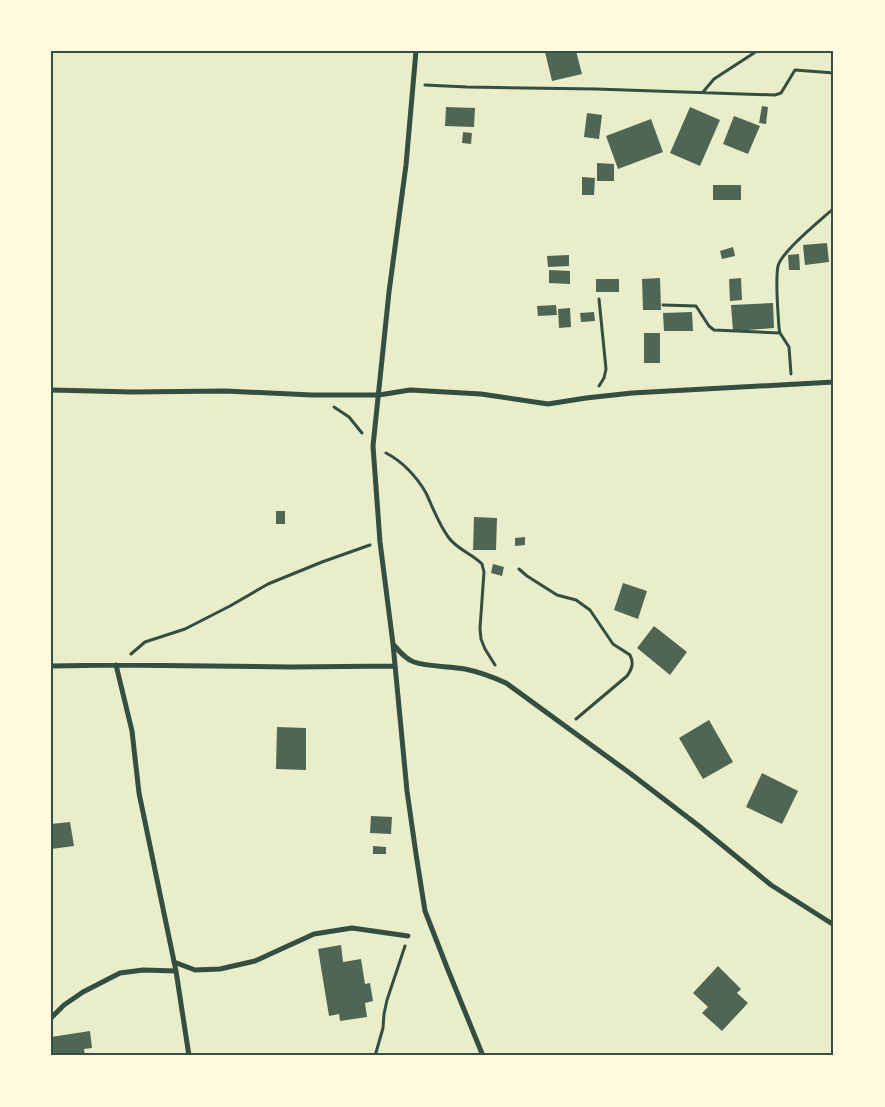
<svg xmlns="http://www.w3.org/2000/svg" width="885" height="1107" viewBox="0 0 885 1107" font-family="'Space Grotesk',sans-serif">
<style>
.building{fill:#4f6655}
.lines{fill:none;stroke-linecap:round;stroke-linejoin:round}
.path{stroke:#344e41;stroke-width:3}
.minor{stroke:#344e41;stroke-width:5}
.neatline{fill:none;stroke:#344e41;stroke-width:2}
</style>
<rect width="100%" height="100%" fill="#e9edc9"/>
<path class="building" d="M576,51L582,74L552,81L545,52Z
M762,106L768,107L766,124L759,123Z
M446,107L475,108L474,127L445,126Z
M690,107L720,120L700,166L670,153Z
M587,113L602,115L599,139L584,137Z
M734,116L760,126L748,154L723,144Z
M651,119L663,152L618,169L606,136Z
M463,132L472,133L471,144L462,143Z
M597,163L614,164V181H597Z
M582,177L595,178L594,195H582Z
M713,185H741V200H713Z
M827,243L829,262L805,265L803,245Z
M733,247L735,256L722,259L720,251Z
M799,254L800,270H789L788,255Z
M569,255V266L548,267L547,256Z
M549,270L570,271V284L549,283Z
M660,278L661,310H643L642,279Z
M741,278L742,300L730,301L729,279Z
M596,279H619V292H596Z
M773,303L774,328L733,331L731,305Z
M556,305L557,315L538,316L537,306Z
M570,308L571,327L559,328L558,309Z
M594,312L595,321L581,322L580,313Z
M692,312L693,331H664L663,313Z
M644,333H660V363H644Z
M276,511H285V524H276Z
M474,517L497,518L496,550H473Z
M525,537V545L515,546V538Z
M493,564L504,567L502,576L491,573Z
M623,583L647,591L638,619L614,610Z
M654,626L687,652L670,675L637,648Z
M709,720L733,762L703,779L679,738Z
M277,727L306,728V770L276,769Z
M762,773L798,791L782,824L746,807Z
M371,816L392,817L391,834L370,833Z
M70,822L74,846L51,849V824Z
M373,846L386,847V854H373Z
M341,945L343,962L361,959L365,984L370,983L373,1001L365,1003L367,1017L340,1021L339,1014L329,1016L318,949Z
M718,966L741,989L737,993L748,1003L722,1031L702,1013L708,1007L693,993Z
M90,1031L92,1048L84,1049L85,1056H52L51,1037Z"/>
<g class="lines">
<path class="path" d="M425,85L467,87L596,89L775,95L781,93L795,70L834,73
M703,92L714,79L757,51
M599,299L606,369L604,378L599,386
M663,305L696,306L709,326L714,330L780,333
M791,374L789,347L780,333L779,328C778,310 775,282 778,266C782,251 821,220 834,208
M334,407L349,417L362,433
M386,453C402,461 417,477 426,493C433,508 439,525 449,538C457,549 472,554 482,564L484,572L480,628L481,639L485,649L495,665
M519,569L527,576L557,595L576,600L590,610L613,644L630,655C634,663 632,669 627,676L576,719
M131,654L145,642L185,629L230,606L268,584L322,562L370,545
M375,1056L383,1028L384,1014L387,1000L405,946"/>
<path class="minor" d="M416,51L406,165L389,292L373,446L380,542L393,644L407,791L416,854L425,911L448,970L483,1056
M51,390L132,392L225,391L312,395H379L410,390L481,394L548,404L586,398L632,393L834,382
M393,644C399,651 405,659 414,662C427,667 450,666 465,669C479,672 493,677 506,683L631,774L699,826L771,885L834,925
M116,665L132,731L139,793L176,971L189,1056
M51,666L116,665L291,667L395,666
M174,962L195,970L220,969L255,961L314,934L352,928L408,936
M51,1018L64,1005L83,992L120,973L143,970L176,971"/>
</g>
<rect width="885" height="1107" fill="none" stroke="#fefae0" stroke-width="105"/>
<rect x="52" y="52" width="780" height="1002" class="neatline"/>
</svg>
